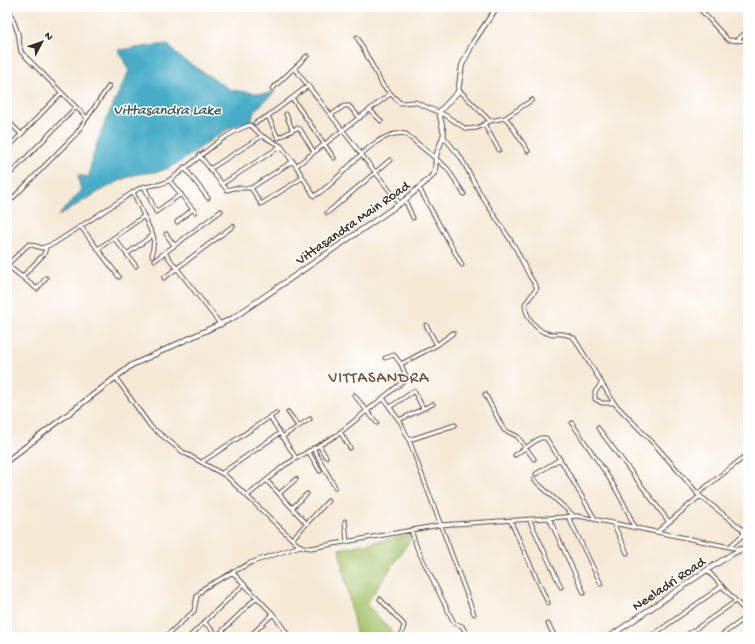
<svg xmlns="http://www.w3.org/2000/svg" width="755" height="644" viewBox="0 0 755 644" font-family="'Gochi Hand',sans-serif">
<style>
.green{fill:#a5c56d;stroke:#707846}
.water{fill:#47adc7;stroke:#416c72}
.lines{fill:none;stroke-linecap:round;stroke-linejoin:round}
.minor-casing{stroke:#57473a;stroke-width:5}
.tertiary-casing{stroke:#57473a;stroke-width:6}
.minor{stroke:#fff;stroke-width:3}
.tertiary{stroke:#fff;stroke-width:4}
.labels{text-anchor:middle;stroke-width:3;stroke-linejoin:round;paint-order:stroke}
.street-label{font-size:14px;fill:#3b2a1e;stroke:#fff}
.water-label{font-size:15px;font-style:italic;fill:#405e62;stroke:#fff}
.quarter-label{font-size:16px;letter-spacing:1px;fill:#75533a;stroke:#fff}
</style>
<rect width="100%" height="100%" fill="#fff"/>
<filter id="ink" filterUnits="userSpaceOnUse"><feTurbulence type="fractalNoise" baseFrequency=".025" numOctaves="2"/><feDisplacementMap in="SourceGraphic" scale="8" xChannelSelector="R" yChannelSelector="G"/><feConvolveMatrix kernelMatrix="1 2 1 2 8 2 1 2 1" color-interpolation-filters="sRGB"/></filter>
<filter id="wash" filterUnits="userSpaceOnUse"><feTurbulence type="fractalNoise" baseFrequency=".012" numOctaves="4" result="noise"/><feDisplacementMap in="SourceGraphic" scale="16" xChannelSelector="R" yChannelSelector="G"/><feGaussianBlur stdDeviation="0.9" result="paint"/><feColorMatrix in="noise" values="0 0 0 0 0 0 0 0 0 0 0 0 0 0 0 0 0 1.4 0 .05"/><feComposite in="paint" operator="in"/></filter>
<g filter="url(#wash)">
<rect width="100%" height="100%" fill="#f6ead7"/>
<path class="green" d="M410,535L411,539L366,604L397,637H357L339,549Z"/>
<path class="water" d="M167,44L181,58L231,90L264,94L275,92L255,110L251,122C218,126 196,157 166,169C155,174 142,172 131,176C106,186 82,202 58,216L81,191L78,175L89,177C92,144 115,101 129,71L118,50Z"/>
</g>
<g filter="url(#ink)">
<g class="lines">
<defs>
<path id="minor" d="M698,7L728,40L748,41
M357,37L383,86L400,103L415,102L445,115L466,129L477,128L490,121
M736,41L748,31
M295,69L400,204
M272,89L307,56
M459,90L490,121L505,118L509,122L528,151
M292,98L334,158
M370,110L381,121
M286,114L292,129
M331,115L344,106H349L360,118
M268,116L278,138L297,128L300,129L314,152
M87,118L109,86
M505,118L532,100
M7,120L21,134
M255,123L268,116L308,86
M484,124L499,150
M444,137L461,158L483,198L515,247L529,275L537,288L525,304C525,311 527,315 531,321C549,344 557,327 574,338L614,403L657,447L700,496L742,529L744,534L729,547
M7,149L61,93
M199,155L227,190L234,188H251L293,161
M296,166L390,94
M184,167L208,198
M210,169L262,136
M7,177L76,107
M169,180L195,212
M222,184L281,146
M144,186L156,212L181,194
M251,188L261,204L302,178
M419,188L462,265
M133,192L154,238L152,256
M405,200L413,218
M7,204L76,134L87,118L21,52L18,33L8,7
M327,213L390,160
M177,222L193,209
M81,227L119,277
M166,234L174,245
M114,238L136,266
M98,249L144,216
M165,253L221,325
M127,254L153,235
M155,260L221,211
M22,277L44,254L46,248
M46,278L37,289L7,265L29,244L42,248L55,243L138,189C147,185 160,186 168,181C196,163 217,136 250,125L262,136L281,146L296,166L314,196C342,182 372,128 406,134L447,168L464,194
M164,278L233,226
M426,325L437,345
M385,358L394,355L401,364
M116,378L151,427L183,452L226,476L297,544L303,547L311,548L440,525L578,516L740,549
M601,384L595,392V399L602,403H614
M485,394L504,430L517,436L534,459
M354,395L367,411
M383,398L401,423L409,440L474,614
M390,407L414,391L423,408
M367,411L377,423
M288,412L298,426
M270,417L296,458
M399,420L433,404
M572,423C592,454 623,493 634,528
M598,428L669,522
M340,432L350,448
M282,437L310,419
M409,440L455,425
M319,445L326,457
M313,448L335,487
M308,451L320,471
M515,455L540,438H546L563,464L595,519
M202,462L276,413
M222,473L280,433
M536,474L560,459
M534,480L574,516
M267,481L306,523
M279,494L296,479
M697,494L748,454
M247,496L285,465L337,435L405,380L406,376L401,364L437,345L453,333
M292,508L307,494
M568,516L601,584
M549,518L584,593
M529,519L561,587
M510,520L548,603
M345,521L347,542
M613,523L627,553
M411,530L417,548L454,623L462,626L468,637
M657,532L700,496
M292,539L328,501
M707,570L748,614
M232,572L273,614L286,632L285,637
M380,599L404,625L401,637
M204,622L218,636
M548,624L555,637
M165,637L194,611L197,596L204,588L250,563L300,546
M189,637L244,584
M216,637L257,597
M249,637L273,614
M650,637L722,586
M684,637L736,601
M719,637L748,616"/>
<path id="tertiary" d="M7,461L132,365L233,318L405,200L430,178L435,172L436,156L444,134L439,112L458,92L462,65L474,41L497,7
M609,637L707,570L732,554L748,546"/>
</defs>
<use href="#minor" class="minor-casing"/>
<use href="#tertiary" class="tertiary-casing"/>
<use href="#minor" class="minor"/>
<use href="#tertiary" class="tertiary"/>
</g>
</g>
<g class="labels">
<g class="street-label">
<text transform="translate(352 222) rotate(-35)" y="5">Vittasandra Main Road</text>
<text transform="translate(668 583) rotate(-34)" y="5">Neeladri Road</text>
</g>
<g class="water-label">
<text x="167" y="114">Vittasandra Lake</text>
</g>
<g class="quarter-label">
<text x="379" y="382">VITTASANDRA</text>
</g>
</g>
<rect width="755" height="644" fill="none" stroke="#fff" stroke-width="24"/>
<g transform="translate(42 42) rotate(49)" stroke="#ffffff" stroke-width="3" paint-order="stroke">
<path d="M0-3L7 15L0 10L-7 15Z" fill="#3b2a1e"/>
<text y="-6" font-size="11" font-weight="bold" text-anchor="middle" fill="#3b2a1e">N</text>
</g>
</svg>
